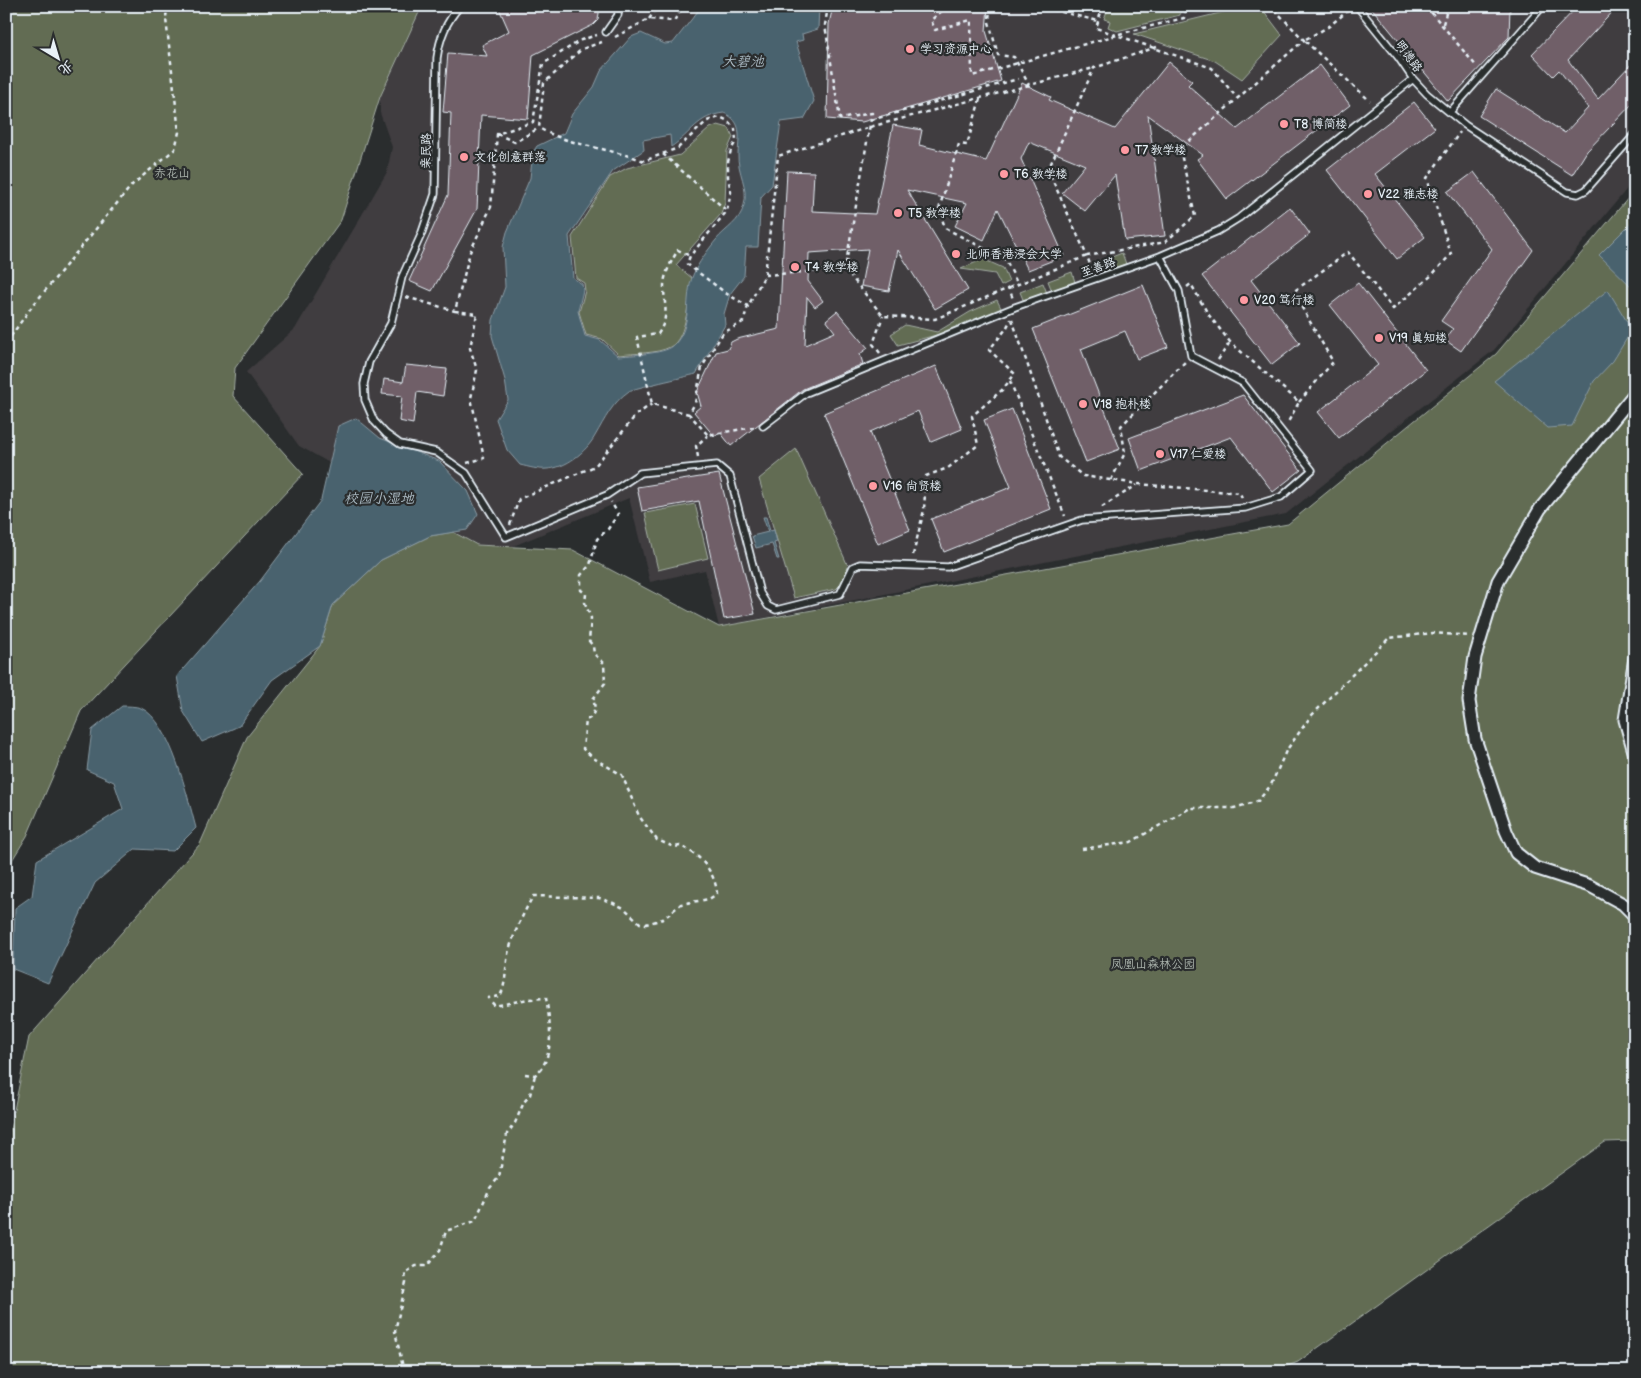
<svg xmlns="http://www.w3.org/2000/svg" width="1641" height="1378" viewBox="0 0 1641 1378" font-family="'Balsamiq Sans','LXGW WenKai TC',sans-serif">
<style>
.built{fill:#3f3c3f}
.green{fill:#626c53;stroke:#a5aea6}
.water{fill:#4a626e;stroke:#899ba5;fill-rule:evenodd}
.building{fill:#6f5e68;stroke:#e8f1f8}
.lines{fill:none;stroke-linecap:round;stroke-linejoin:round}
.lane-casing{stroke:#e8f1f8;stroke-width:9}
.street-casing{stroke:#e8f1f8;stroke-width:15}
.path{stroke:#e8f1f8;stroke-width:2.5;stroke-dasharray:4 4;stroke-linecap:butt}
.lane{stroke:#2a2d2e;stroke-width:5.5}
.street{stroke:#2a2d2e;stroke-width:11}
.path-bridge{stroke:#e8f1f8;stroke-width:2.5;stroke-dasharray:4 4;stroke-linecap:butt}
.poi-dot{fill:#ff9aa2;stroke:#2a2d2e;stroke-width:2}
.labels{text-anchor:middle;stroke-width:4.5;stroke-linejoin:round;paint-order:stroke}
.poi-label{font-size:12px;fill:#e8f1f8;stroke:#2a2d2e;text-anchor:start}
.street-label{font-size:12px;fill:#e8f1f8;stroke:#2a2d2e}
.park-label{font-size:12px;fill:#acb5ae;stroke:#2a2d2e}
.water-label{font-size:14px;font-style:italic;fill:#a9b8c1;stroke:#2a2d2e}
</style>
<rect width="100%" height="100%" fill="#2a2d2e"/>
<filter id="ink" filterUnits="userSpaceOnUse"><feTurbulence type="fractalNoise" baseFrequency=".02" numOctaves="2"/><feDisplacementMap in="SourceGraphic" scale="10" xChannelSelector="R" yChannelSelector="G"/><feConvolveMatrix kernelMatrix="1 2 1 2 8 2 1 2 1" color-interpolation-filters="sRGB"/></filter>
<g filter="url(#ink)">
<path class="built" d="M422,6H1635V179L1494,350L1286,514L719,627L705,570L650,582L629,498L511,547L477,545L299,446L246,372L295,329L387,172L392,147L380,113V97Z"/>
<path class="green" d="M6,6H422L380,97L341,220L235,368L233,396L303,474L81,711L27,836L6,870Z
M1109,6H1181L1180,15L1117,31L1108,27L1110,21L1104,19Z
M1229,6H1260L1282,35L1242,79L1215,61L1134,34L1228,11Z
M718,125L729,128L733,137L727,151L725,203L721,214L676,265L692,278C688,296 688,338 670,347C657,354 634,353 619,355L602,339L586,335L579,312L585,291L584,283L576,278L572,237L610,177L627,168L680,155L710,128Z
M1635,190V1141L1605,1142L1298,1362L1272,1372H6V1149L29,1037L200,844L247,737L320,646L333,605L381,560L430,536L453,532L477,545L573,550L719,627L1288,524L1496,354Z
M1122,253L1126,264L1103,272L1099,262Z
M983,259L1003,268L1009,282L1001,286L995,274L961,269Z
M1072,272L1075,282L1052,291L1048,281Z
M1043,283L1047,293L1024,302L1020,292Z
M997,300L1002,310L944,333L898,345L891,334L905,325L937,332L970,312Z
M796,449L848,566L842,583L836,589L794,598L759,479Z
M695,504L708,558L658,570L645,513Z"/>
<path class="water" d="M699,6H819L818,29L802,34L803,40L796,42L814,101L804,119L781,122L772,185L761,197L758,247H746L744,276L730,294L724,314L725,325L696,374C685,377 634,388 629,391C612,403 605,419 595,436C586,452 566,468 547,469C538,470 529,467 520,465L507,450L496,419L508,400L505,380L492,336L493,320L505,287L503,247L507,232L530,178L533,152L537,146L564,133L572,114L594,87L601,71L631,37L641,33L665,44L673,43L698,11ZM724,113C743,122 739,135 738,154C737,172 749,187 744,205C740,222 726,228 716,240C708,250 698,263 693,275C683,299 694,326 673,346C664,354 630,355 618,356L600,340L585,336L578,311L583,290L582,284L573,278L569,236L613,171L644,150L643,140L670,135L671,147C692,133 697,116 724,113Z
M1635,219V290L1599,255Z
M1608,290L1632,330L1613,361L1594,381L1572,426L1548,428L1494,381Z
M356,418L380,438L439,461L468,491L478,514L467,530L430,536L381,560L333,605L320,646L272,680L239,726L202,742L183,711L177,676L260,581L321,500L338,426Z
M763,517H766L770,531L774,530L777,542L774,543L779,559H777L772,544L756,548L752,536L768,532Z
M122,706C127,706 136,706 141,708C171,721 188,799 196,828L173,851L135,849L95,883L48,983L13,969L15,908L32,896L37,860L123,809L114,782L87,770L92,730Z"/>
<path class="building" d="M498,6H600L598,20L593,25L533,55L528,119L481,115L477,209L432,291L409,281L448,195L451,113L443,112L448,53L487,56L482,45L509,31Z
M833,6H988L986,31L1001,81L862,122L827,119L829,24Z
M1370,6H1510L1509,37L1448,101Z
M1578,6H1618L1568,60L1598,99L1635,60V101L1587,151L1572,175L1479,116L1496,89L1565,133L1588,108L1559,70L1553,76L1532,54Z
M1169,62L1192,81L1188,85L1237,129L1320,65L1350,105L1227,199L1197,159L1203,155L1148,115L1165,236L1125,240L1115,175L1085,211L1062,193L1085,165L1029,142L1021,159L1064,256L1028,270L998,209L984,240L955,226L967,203L907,190L968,290L935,309L898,250L889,291L861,286L868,249L809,253L808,281L823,301L815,307L807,297L805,345L835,332L826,320L837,311L868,348L860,354L863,364L803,389L731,446L720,432L714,436L694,412L701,406L697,392L716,352L728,349L731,342L737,339L779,329L787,171L814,172L812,211L875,214L893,125L922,130L919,145L986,161L1022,83L1051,97L1049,100L1115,129Z
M1414,102L1435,128L1375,174L1425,237L1397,259L1327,170Z
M1474,172L1533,250L1461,351L1445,340L1453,329L1441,321L1492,249L1447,192Z
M1290,207L1310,234L1251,280L1300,343L1272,365L1202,276Z
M1358,283L1426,370L1339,438L1318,412L1378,365L1330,305Z
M1143,285L1168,347L1137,359L1125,331L1081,349L1120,449L1086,462L1033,329Z
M406,365L447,369L443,396L417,392L413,424L399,421L402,396L382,394L384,379L403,382Z
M936,366L962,429L931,442L918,411L870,432L910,530L878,544L824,413Z
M1243,395L1301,470L1273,492L1231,437L1141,471L1129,438Z
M1012,409L1051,509L944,552L931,519L1011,487L984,420Z
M719,474L755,614L724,619L699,501L642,511L637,487Z"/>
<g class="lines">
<defs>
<path id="lane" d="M460,6C446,22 440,37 437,58L435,194L421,235L402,277L391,323L369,362L364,384L365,400L374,421L386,434L400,444L436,452L466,473L506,537L607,495L640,473L717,465L730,476L760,593L768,606L776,610L840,594L853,567L860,564L948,567L1082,520L1245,508L1281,497L1312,470L1243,383L1191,356L1179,291L1160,256
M1357,6L1398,57L1413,79L1427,94L1465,125L1567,192L1578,194L1586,190L1635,134
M606,32L618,15V6
M1450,112L1543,6
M763,426L806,393L1015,307L1160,256L1218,231L1239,218L1413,79"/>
<path id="street" d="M1635,393L1540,509L1498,581L1475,657L1469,701L1475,739L1506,831L1516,853L1535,868L1590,886L1623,904L1635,916
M1635,658L1625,720L1635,755"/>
</defs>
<use href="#lane" class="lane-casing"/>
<use href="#street" class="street-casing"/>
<path class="path" d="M828,6L825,25L840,119L872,113L845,269L883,316L935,319L1009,288L1013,299
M990,6L989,22L998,55L1014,57L1029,85
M1038,6L1098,21
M1103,6L1096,28L1212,68L1237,98
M1426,6L1477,67
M1349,10L1328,27L1304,40L1370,101
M1061,11L1073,6
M649,19L655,11L651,6
M1443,24L1448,6
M1119,34L1184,18L1186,6
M615,37L649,19L674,21L683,6
M602,42L582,49L544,83L539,128C570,146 610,148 644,161L678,148L707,121L720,117L728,121L735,129L736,141L731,150L728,162V177L731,192L727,211L690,256L687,264L727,294L748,306
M1157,47L1094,68L1048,170L1087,256L1166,242
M980,99L967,145L959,144L939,209L945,228L1006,260L1018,285
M871,120L1018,79
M497,134L515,142L539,128
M663,154L727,211
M1165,242L1195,216L1180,149L1304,40L1271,6
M765,275L845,269
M1187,287L1191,284L1208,314L1230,342L1299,402L1288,422L1289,424
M1009,288L1087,256L1092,270
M406,297L455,311
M1012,319L1059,457L1083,476L1138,484L1240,493L1242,498
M6,343L30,309L132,185L175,149L179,132L166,19L167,6
M880,353L873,344L883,316
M1218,360L1230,342
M1010,381L1065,516
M1299,402L1333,362L1293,292L1348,252L1393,309L1432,275L1451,254L1427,178L1460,132
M689,414L652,404L637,337L658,334C670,315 664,307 664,286C664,274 672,260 678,250L690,256
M754,427L708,435L689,414L695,403L702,367L723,333L743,322L748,306L765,275L778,156L870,127L1094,68
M698,457L696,446L708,435
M467,463L484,458L471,398L477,370L470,348L477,314L455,311L470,252L491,207L497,134L533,122L543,64L581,40L597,35
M1111,480L1125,453L1121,426L1185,362
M1102,507L1137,485
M510,525L519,499L595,466L636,415L652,404
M913,555L924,510L926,476L948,468L978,445L972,416L1002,390L1015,374L989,350L1006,329L1011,319
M1082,849L1131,842L1190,808H1234L1258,801L1271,785L1286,751L1311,716L1389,638L1433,633L1470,636
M525,1074L535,1075C556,1058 550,1022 546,998L528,999L495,1006L488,998L500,996C507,983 505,964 509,950C515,931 523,914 533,896L599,898L611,902L624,908L640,923L646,924L663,919L681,904L709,899L717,894C716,873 699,853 680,846L674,847L657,840L639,816L622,775L595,759L583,749L586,720C595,717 596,707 593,699L605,683L604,663L594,654L593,646L589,641L591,618L585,603L586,594L581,590V575L590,565L597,539L608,529L618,514L611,502
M404,1372L395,1331L406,1283L405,1273L416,1266H427L440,1250L446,1231L475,1221L490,1188L499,1177L507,1134L515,1123L524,1102L530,1095L535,1075"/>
<use href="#lane" class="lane"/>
<use href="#street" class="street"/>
<path class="path-bridge" d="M948,6L931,20L935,30L971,20L972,76L1117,35"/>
</g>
</g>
<g class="poi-dot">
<circle cx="910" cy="49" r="5"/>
<circle cx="1284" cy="124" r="5"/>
<circle cx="1125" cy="150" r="5"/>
<circle cx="464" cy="157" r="5"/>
<circle cx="1004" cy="174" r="5"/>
<circle cx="1368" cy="194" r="5"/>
<circle cx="898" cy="213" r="5"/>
<circle cx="956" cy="254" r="5"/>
<circle cx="795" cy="267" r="5"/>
<circle cx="1244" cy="300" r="5"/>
<circle cx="1379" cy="338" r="5"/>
<circle cx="1083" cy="404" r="5"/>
<circle cx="1160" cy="454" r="5"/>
<circle cx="873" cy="486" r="5"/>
</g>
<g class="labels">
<g class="poi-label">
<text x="920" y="53">学习资源中心</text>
<text x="1294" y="128">T8 博简楼</text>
<text x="1135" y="154">T7 教学楼</text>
<text x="474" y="161">文化创意群落</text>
<text x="1014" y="178">T6 教学楼</text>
<text x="1378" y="198">V22 雅志楼</text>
<text x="908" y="217">T5 教学楼</text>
<text x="966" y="258">北师香港浸会大学</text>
<text x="805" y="271">T4 教学楼</text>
<text x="1254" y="304">V20 笃行楼</text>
<text x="1389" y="342">V19 真知楼</text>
<text x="1093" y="408">V18 抱朴楼</text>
<text x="1170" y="458">V17 仁爱楼</text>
<text x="883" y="490">V16 尚贤楼</text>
</g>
<g class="street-label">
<text transform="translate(1409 56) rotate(54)" y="4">明德路</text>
<text transform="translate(426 151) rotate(-89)" y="4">亲民路</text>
<text transform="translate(1098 267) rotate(-19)" y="4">至善路</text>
</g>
<g class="park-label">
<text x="172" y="177">赤花山</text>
<text x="1153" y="968">凤凰山森林公园</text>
</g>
<g class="water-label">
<text x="743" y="66">大碧池</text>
<text x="379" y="503">校园小湿地</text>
</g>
</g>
<rect width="1641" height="1378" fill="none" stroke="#2a2d2e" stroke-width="25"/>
<rect x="12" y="12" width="1616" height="1353" fill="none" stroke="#e8f1f8" stroke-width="2" filter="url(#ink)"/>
<g transform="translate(58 58) rotate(142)" stroke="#2a2d2e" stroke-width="4" paint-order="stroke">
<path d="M0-4L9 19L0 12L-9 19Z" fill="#e8f1f8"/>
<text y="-8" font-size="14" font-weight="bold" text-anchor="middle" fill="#e8f1f8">北</text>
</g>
</svg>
